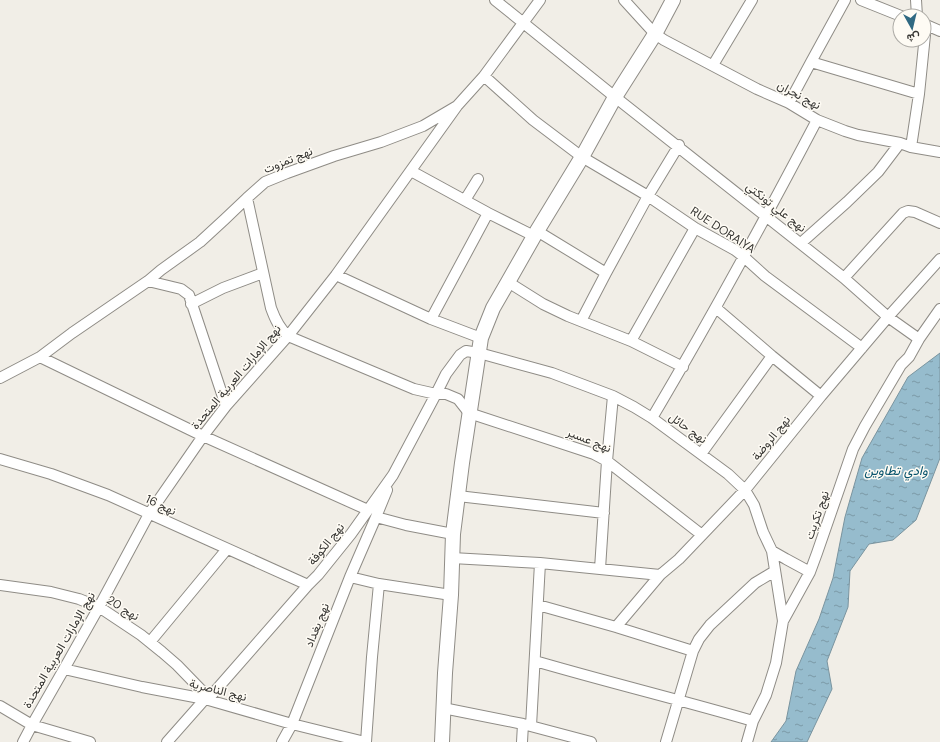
<svg xmlns="http://www.w3.org/2000/svg" width="940" height="742" viewBox="0 0 940 742" font-family="'DM Sans',Vazirmatn,sans-serif">
<style>
.water{fill:url(#water-ripples);stroke:#7a949f}
.lines{fill:none;stroke-linecap:round;stroke-linejoin:round}
.street-casing{stroke:#8f8c86;stroke-width:12}
.secondary-casing{stroke:#8f8c86;stroke-width:16}
.street{stroke:#fff;stroke-width:10}
.secondary{stroke:#fff;stroke-width:14}
.labels{text-anchor:middle;stroke-width:3;stroke-linejoin:round;paint-order:stroke}
.street-label{font-size:12px;fill:#373633;stroke:#fefbf4}
.water-label{font-size:13px;font-style:italic;fill:#07536c;stroke:#fefbf4}
</style>
<defs>
<pattern id="water-ripples" width="26" height="14" patternUnits="userSpaceOnUse"><rect width="26" height="14" fill="#96bccd"/><path d="M2 4q2-2 4 0t4 0M15 11q2-2 4 0t4 0" fill="none" stroke="#7b9aa7"/></pattern>
</defs>
<rect width="100%" height="100%" fill="#f1eee7"/>
<path class="water" d="M940,353V458L916,520L893,540L869,544L850,571L848,607L827,661L832,689L807,742H771L786,721L796,671L819,619L833,578L845,517L862,458L908,377Z"/>
<g class="lines">
<defs>
<path id="street" d="M495,0L615,97L844,278L888,317L919,339
M624,0L655,34L664,40L757,89L789,103L817,120L845,131L858,135L900,143L911,147L940,152
M861,0L901,16
M916,0L917,16
M924,24L940,31
M811,62L919,94
M713,65L752,0
M484,76L533,120L582,157L648,196L695,228L735,250L744,257L765,276L862,348
M789,103L811,62L845,0
M911,147L919,94L926,25
M411,171L488,213L534,236
M247,198L271,308C275,319 279,328 288,336L414,389L436,394H446L458,399L469,413L594,454L607,461L702,535
M465,200L478,179
M537,231L606,273
M801,243L847,202L878,172L900,143
M336,275L431,319L481,338
M844,278L903,213L908,211L915,212L940,223
M148,281L181,289L189,295L226,406
M508,282L543,304L568,316L631,341L683,367
M191,304L223,288L263,273
M716,308L772,356L821,396
M431,319L488,213
M581,321L606,273L648,196L679,145
M631,341L695,228
M40,357L203,436L368,510
M0,378L40,357L72,333L148,281L161,270L200,242L225,219L247,198L265,182L287,173L334,156L381,142L423,126L457,106L484,76L540,0
M652,418C710,320 764,221 817,120
M701,454L772,356
M0,459L51,474L108,495L308,585
M387,490L376,517L406,525L453,534
M458,496L604,513
M772,551L786,559L810,572
M452,558L540,563L660,575
M600,569L607,461L613,396
M350,577L379,584L451,595
M0,585L51,592L79,599L99,607L141,635L162,652L177,665L209,698
M538,605L616,627L693,651
M616,627L660,575L679,559L745,490L821,396L888,317L940,259
M150,642L227,549
M535,661C607,682 681,700 753,721
M64,669L142,687L205,699L292,724L365,742
M0,706L32,725L90,742
M443,708L523,724L591,742
M531,726L540,563
M23,742L32,725L64,669L99,607L149,514L203,436L226,406L288,336L336,275L457,106
M167,742L205,699L209,698L308,585L318,575L351,534L393,475L436,394L446,374L460,355L466,351L479,353L552,373L613,396L634,407L652,418L728,474L745,490L754,505L763,532L772,551L783,621
M282,742L292,724L350,577L376,517
M366,742L372,657L379,584
M522,742L523,724
M666,742L693,651L699,639L710,625L755,583L775,571
M747,742L753,721L766,695L776,663L783,621L810,572L817,553L853,449L865,426L901,365L909,357L919,339L940,309"/>
<path id="secondary" d="M442,742L445,673L451,595L453,534L462,463L481,338L493,308L508,282L537,231L582,157L615,97L655,34L673,0"/>
</defs>
<use href="#street" class="street-casing"/>
<use href="#secondary" class="secondary-casing"/>
<use href="#street" class="street"/>
<use href="#secondary" class="secondary"/>
</g>
<g class="labels">
<g class="street-label">
<text transform="translate(799 95) rotate(28)" y="4">نهج نجران</text>
<text transform="translate(288 160) rotate(-22)" y="4">نهج تمزوت</text>
<text transform="translate(776 207) rotate(38)" y="4">نهج علي تونكتي</text>
<text transform="translate(723 230) rotate(33)" y="4">RUE DORAIYA</text>
<text transform="translate(236 377) rotate(-50)" y="4">نهج الإمارات العربية المتحدة</text>
<text transform="translate(688 428) rotate(36)" y="4">نهج حائل</text>
<text transform="translate(771 438) rotate(-51)" y="4">نهج الروضة</text>
<text transform="translate(589 440) rotate(22)" y="4">نهج عسير</text>
<text transform="translate(161 505) rotate(25)" y="4">نهج 16</text>
<text transform="translate(817 515) rotate(-71)" y="4">نهج تكريت</text>
<text transform="translate(326 544) rotate(-51)" y="4">نهج الكوفة</text>
<text transform="translate(123 608) rotate(32)" y="4">نهج 20</text>
<text transform="translate(317 625) rotate(-68)" y="4">نهج بغداد</text>
<text transform="translate(59 650) rotate(-60)" y="4">نهج الإمارات العربية المتحدة</text>
<text transform="translate(218 690) rotate(14)" y="4">نهج الناصرية</text>
</g>
<g class="water-label">
<text x="896" y="475">وادي تطاوين</text>
</g>
</g>
<g transform="translate(912 28) rotate(172)"><circle r="19" fill="#fefbf4" stroke="#aeaca7"/>
<path d="M0-3L7 15L0 10L-7 15Z" fill="#306982"/>
<text y="-6" font-size="11" font-weight="bold" text-anchor="middle" fill="#373633">ش</text>
</g>
</svg>
